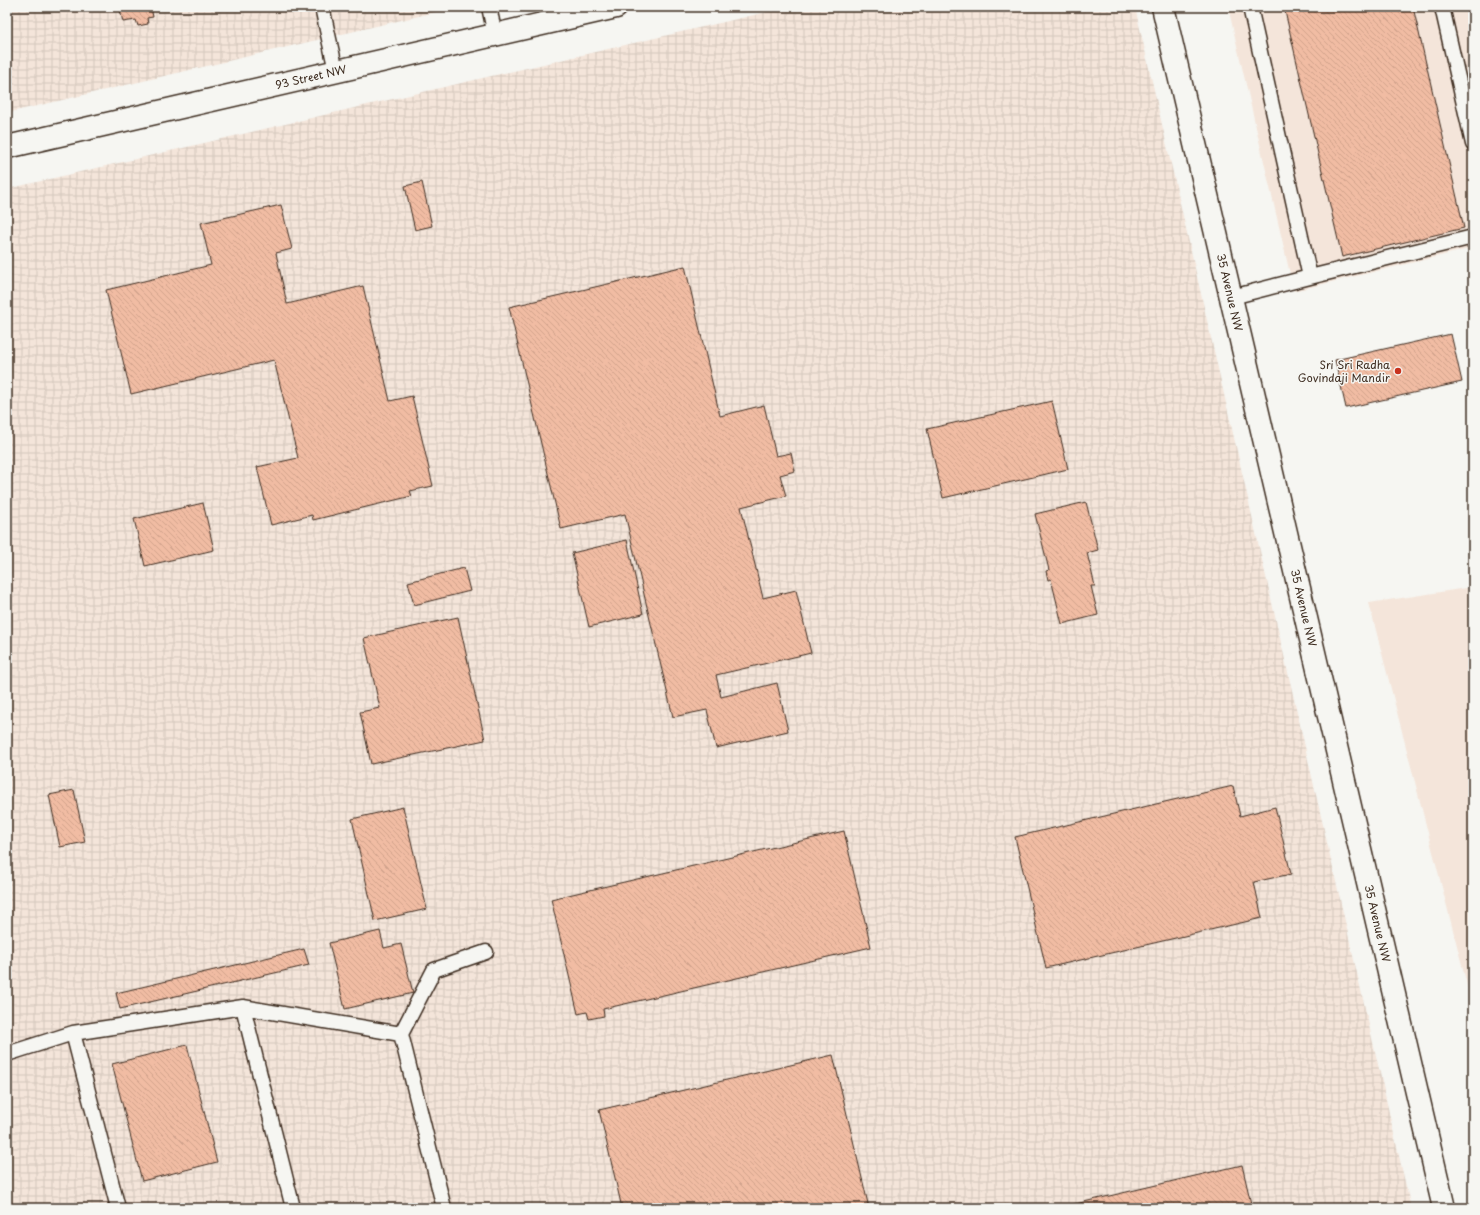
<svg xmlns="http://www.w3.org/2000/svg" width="1480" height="1215" viewBox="0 0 1480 1215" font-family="'Playpen Sans',sans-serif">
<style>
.built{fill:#f4e5da}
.industrial{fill:url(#industrial-grid)}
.building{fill:url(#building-back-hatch);stroke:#3b2a1e}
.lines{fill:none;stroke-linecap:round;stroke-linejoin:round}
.service-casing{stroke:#3b2a1e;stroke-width:17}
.minor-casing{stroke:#3b2a1e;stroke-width:25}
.service{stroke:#f6f6f2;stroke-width:14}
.minor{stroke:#f6f6f2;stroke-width:22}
.poi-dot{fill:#c8321e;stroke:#f6f6f2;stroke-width:1.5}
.labels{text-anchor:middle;stroke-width:3;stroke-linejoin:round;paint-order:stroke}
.street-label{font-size:11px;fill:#3b2a1e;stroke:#f6f6f2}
.poi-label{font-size:11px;fill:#3b2a1e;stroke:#f6f6f2;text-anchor:end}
</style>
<defs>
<pattern id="industrial-grid" width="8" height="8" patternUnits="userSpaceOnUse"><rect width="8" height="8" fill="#f4e5da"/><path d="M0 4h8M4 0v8" fill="none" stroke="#d2c5bb"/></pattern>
<pattern id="building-back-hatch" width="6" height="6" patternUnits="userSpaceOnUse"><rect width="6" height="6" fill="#f1bca3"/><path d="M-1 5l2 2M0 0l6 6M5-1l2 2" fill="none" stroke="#d0a28c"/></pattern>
</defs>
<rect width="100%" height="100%" fill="#f6f6f2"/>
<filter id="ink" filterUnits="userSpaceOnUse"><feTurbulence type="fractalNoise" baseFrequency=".025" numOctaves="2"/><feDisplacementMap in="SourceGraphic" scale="8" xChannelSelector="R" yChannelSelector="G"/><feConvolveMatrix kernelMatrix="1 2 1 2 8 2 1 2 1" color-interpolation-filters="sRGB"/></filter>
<g filter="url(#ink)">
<path class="built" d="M1228,7H1473V248L1294,291Z
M1473,587V1008L1369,603Z"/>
<path class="industrial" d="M7,7H457L7,113Z
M788,7H1135L1411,1208H7V189Z"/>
<path class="building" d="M134,7H151L153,17L147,18L148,24L138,26L136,20L123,22L120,10Z
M1284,7H1413L1464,228L1342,257Z
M422,182L432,226L415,230L405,186Z
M281,205L292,249L276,253L287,304L363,286L390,401L412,396L433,486L410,491L412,496L313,520L312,515L271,525L257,467L298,458L274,360L131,394L106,290L211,265L201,223Z
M685,266L720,416L764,405L776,456L791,453L795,471L780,475L786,496L741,507L763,598L796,590L811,653L716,675L721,697L777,683L788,731L716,748L707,710L673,717L625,514L561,529L509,307Z
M1451,334L1462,382L1346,408L1335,360Z
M1052,401L1068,469L943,498L927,429Z
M1086,502L1098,550L1087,553L1095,586H1091L1098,615L1062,624L1051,579L1048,580L1046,571L1049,570L1035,514Z
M203,503L214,550L145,566L134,519Z
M627,540L643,614L589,627L572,553Z
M464,568L470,591L414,605L408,582Z
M458,617L485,740L371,764L360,712L380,708L364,638Z
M1233,786L1240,816L1275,807L1291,874L1254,882L1262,918L1046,968L1015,837Z
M74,790L85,842L60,847L49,795Z
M403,807L427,909L375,921L352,819Z
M844,831L871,947L603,1009L604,1016L589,1019L587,1012L578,1014L551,899Z
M380,931L384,948L401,944L413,993L345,1009L329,943Z
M304,949L309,965L120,1009L116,993Z
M187,1045L217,1162L142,1181L112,1064Z
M833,1055L869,1208H622L599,1110Z
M1242,1165L1252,1208H1058Z"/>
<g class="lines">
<defs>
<path id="service" d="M322,7L336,71
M489,7L495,35
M1250,7L1310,277L1473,237
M1442,7L1473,144
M1232,297L1310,277
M243,1007L401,1034L444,1208
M73,1033L118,1208
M401,1034L434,970L486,952
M7,1054L73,1033L243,1007L293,1208"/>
<g id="minor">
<path id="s1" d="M1163,7L1444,1208"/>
<path id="s2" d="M7,147L616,7"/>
</g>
</defs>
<use href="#service" class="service-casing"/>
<use href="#minor" class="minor-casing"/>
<use href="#service" class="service"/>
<use href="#minor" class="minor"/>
</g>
</g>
<circle class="poi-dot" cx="1398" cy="371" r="4"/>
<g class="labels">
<g class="street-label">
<text dy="4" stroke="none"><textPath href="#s2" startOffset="312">93 Street NW</textPath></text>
<text dy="4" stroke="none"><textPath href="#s1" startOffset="293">35 Avenue NW</textPath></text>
<text dy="4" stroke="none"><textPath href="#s1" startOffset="617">35 Avenue NW</textPath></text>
<text dy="4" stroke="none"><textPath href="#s1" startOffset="941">35 Avenue NW</textPath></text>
</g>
<g class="poi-label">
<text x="1390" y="369">Sri Sri Radha<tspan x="1390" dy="13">Govindaji Mandir</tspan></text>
</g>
</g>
<rect width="1480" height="1215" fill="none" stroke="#f6f6f2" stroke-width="24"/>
<rect x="12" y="12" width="1456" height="1191" fill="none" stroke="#3b2a1e" stroke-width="1.5" filter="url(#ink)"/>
</svg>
